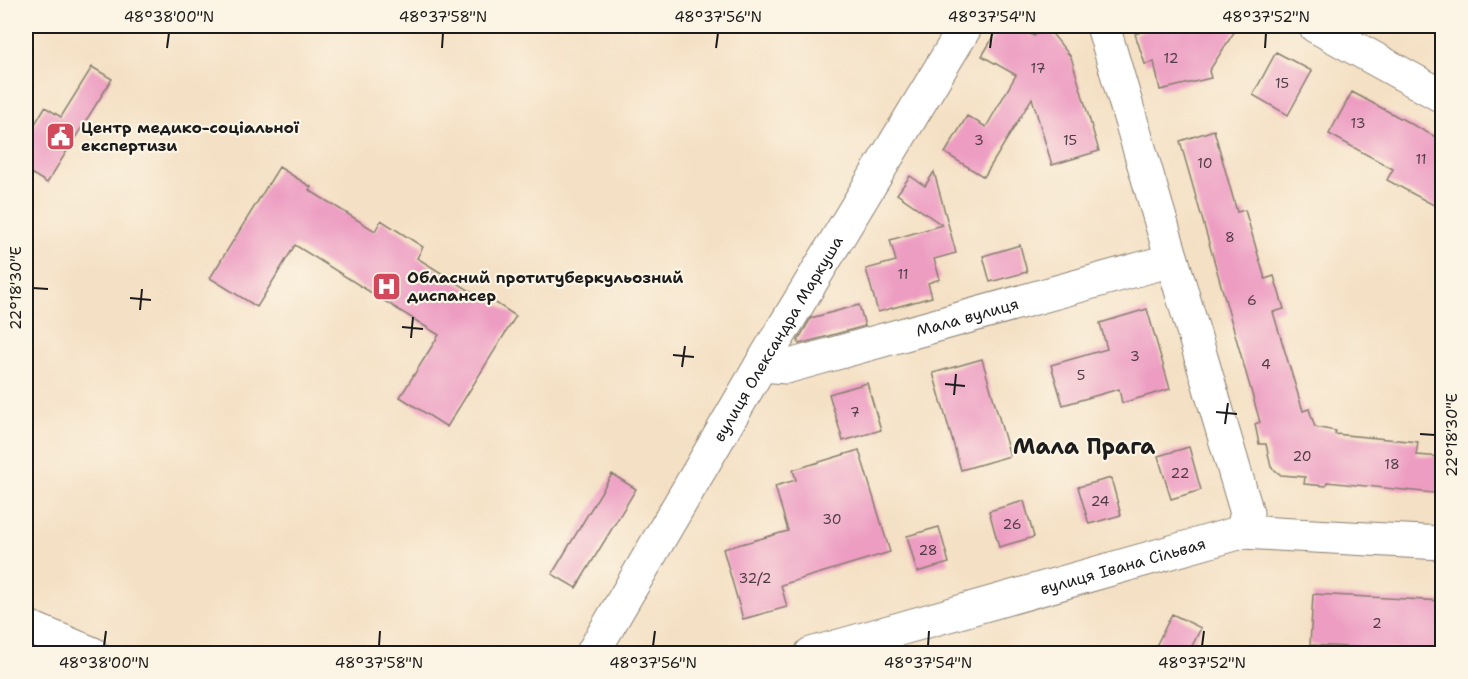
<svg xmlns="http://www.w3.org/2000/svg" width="1468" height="679" viewBox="0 0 1468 679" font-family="'Shantell Sans',sans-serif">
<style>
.building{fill:#ed9dc2}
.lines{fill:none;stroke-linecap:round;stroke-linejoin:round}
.minor-casing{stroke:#887e70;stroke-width:35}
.minor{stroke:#fff;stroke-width:33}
.ticks{fill:none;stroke:#1c1c1c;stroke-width:2}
.labels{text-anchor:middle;stroke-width:4.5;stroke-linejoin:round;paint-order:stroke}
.number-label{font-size:14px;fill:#503c46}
.poi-label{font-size:16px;font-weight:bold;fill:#1c1c1c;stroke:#fcf5e5;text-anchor:start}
.street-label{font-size:16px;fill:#1c1c1c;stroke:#fcf5e5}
.district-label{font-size:22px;font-weight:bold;fill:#1c1c1c;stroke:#fcf5e5}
.neatline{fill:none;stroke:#1c1c1c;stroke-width:2}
.ticks-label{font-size:15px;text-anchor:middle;fill:#1c1c1c}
</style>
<rect width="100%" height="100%" fill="#fcf5e5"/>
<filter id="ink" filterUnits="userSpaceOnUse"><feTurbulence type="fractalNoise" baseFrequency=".0167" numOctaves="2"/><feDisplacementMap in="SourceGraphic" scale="12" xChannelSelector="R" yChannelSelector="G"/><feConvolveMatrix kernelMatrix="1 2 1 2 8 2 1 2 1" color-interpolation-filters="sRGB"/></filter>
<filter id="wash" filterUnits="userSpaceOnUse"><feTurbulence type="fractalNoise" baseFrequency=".008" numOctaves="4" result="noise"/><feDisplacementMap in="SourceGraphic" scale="24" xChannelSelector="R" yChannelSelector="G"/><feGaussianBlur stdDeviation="1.35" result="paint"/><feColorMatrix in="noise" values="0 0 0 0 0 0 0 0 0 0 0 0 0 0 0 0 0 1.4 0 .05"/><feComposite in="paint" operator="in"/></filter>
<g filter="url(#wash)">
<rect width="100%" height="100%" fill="#f4e0c4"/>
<g id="blocks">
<path class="building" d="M1000,26H1016L1034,36L1046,26L1071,57L1099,151L1052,165L1032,98L984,177L945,153L967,116L986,127L1016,75L982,56Z
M1157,26H1238L1209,71L1211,78L1160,90L1154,62L1145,64L1135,34Z
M1276,52L1312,71L1288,115L1253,95Z
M92,67L112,79L47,183L26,170V139L45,107L61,117Z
M1352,92L1443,141V210L1387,180L1393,169L1329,134Z
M1214,130L1237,212L1245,210L1265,279L1274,276L1284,309L1273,312L1303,411L1309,409L1315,427L1336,431L1335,434L1418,442L1416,455L1443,457V494L1327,482L1326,486L1304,484L1305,477L1281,475L1271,467L1266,444H1259L1255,424L1260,422L1180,141Z
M279,167L311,187L309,190L375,231L381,220L423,247L417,258L483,299L485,296L516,316L447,427L400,397L439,335L295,245L257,307L210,278Z
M934,172L956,253L934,259L940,279L928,283L932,297L878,312L866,269L896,261L890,240L942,225L897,194L910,176L925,186Z
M1020,245L1027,272L990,282L983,256Z
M859,305L865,326L799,344L798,340L811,318Z
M1147,309L1170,389L1122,403L1119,389L1063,405L1051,365L1107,349L1100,323Z
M982,359L1010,456L961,470L933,373Z
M867,383L881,430L843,441L829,394Z
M1189,447L1201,490L1171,499L1158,456Z
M859,450L890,552L781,585L787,607L743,619L723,549L788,531L775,486L796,480L793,470Z
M612,474L636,489L576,588L552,574Z
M1111,478L1121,515L1089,524L1078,487Z
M1024,501L1034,537L999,547L989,511Z
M939,527L949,563L917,572L907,536Z
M1313,594L1443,601V652L1310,645Z
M1172,614L1201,628L1188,654H1152Z"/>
</g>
</g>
<g filter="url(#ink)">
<use href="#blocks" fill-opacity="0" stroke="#887e70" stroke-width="1.5"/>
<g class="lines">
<defs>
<g id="minor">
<path d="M1103,26L1247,513L1242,532"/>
<path d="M1315,26L1442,96"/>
<path id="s1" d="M761,365L786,367L1172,260"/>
<path d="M26,626L93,654"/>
<path id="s2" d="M592,654L761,365L966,26"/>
<path id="s3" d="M811,654L1242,532L1442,543"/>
</g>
</defs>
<use href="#minor" class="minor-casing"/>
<use href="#minor" class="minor"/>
</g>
</g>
<path class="ticks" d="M167,48L169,33M442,48L443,33M716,48L718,33M990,48L992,33M1265,48L1266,33M33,288L48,289M130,298L151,300M140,310L142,289M402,327L423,329M411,338L413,317M673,355L694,357M682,367L685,346M945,384L965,386M954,395L956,374M1216,412L1237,414M1225,424L1228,403M1420,434L1435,435M104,646L106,631M379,646L380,631M653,646L655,631M928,646L929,631M1202,646L1204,631"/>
<defs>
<symbol id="civic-square" viewBox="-11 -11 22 22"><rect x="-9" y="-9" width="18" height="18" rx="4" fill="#d1495b" stroke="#fcf5e5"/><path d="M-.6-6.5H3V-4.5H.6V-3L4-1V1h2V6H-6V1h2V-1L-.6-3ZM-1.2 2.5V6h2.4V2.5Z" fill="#fff"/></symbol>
<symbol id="hospital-square" viewBox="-11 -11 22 22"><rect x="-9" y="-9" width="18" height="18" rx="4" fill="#d1495b" stroke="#fcf5e5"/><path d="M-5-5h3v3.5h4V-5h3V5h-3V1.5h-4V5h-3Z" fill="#fff"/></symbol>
</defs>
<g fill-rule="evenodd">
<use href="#civic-square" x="44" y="120" width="33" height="33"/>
<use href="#hospital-square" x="370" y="270" width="33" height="33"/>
</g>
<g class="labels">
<g class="number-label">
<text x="1171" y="63">12</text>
<text x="1038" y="73">17</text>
<text x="1282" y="88">15</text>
<text x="1358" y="128">13</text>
<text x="979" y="145">3</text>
<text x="1070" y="145">15</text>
<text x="1421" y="164">11</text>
<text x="1205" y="168">10</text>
<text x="1230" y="242">8</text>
<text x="903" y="279">11</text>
<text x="1252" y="305">6</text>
<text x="1135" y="361">3</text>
<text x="1266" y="369">4</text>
<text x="1081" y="380">5</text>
<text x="855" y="417">7</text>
<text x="1302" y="461">20</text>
<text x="1392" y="469">18</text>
<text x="1180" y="478">22</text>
<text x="1100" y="506">24</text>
<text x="832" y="524">30</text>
<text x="1012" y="529">26</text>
<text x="928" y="555">28</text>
<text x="755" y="583">32/2</text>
<text x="1377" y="628">2</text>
</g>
<g class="poi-label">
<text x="81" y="133">Центр медико-соціальної<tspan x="81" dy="18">експертизи</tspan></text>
<text x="407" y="283">Обласний протитуберкульозний<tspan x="407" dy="18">диспансер</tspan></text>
</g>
<g class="street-label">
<text dy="6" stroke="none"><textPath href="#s1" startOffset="213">Мала вулиця</textPath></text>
<text dy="6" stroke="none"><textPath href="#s2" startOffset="366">вулиця Олександра Маркуша</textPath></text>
<text dy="6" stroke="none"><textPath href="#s3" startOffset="324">вулиця Івана Сільвая</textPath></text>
</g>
<g class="district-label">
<text x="1084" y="454">Мала Прага</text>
</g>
</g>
<rect width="1468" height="679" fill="none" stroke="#fcf5e5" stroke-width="66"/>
<rect x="33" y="33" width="1402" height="613" class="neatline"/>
<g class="ticks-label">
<text x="169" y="22">48°38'00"N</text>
<text x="443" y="22">48°37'58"N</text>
<text x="718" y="22">48°37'56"N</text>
<text x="992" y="22">48°37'54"N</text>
<text x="1266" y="22">48°37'52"N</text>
<text transform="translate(16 288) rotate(-90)" y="5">22°18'30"E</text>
<text transform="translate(1452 435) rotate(-90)" y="5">22°18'30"E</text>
<text x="104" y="668">48°38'00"N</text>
<text x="379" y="668">48°37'58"N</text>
<text x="653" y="668">48°37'56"N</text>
<text x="928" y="668">48°37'54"N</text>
<text x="1202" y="668">48°37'52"N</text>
</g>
</svg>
